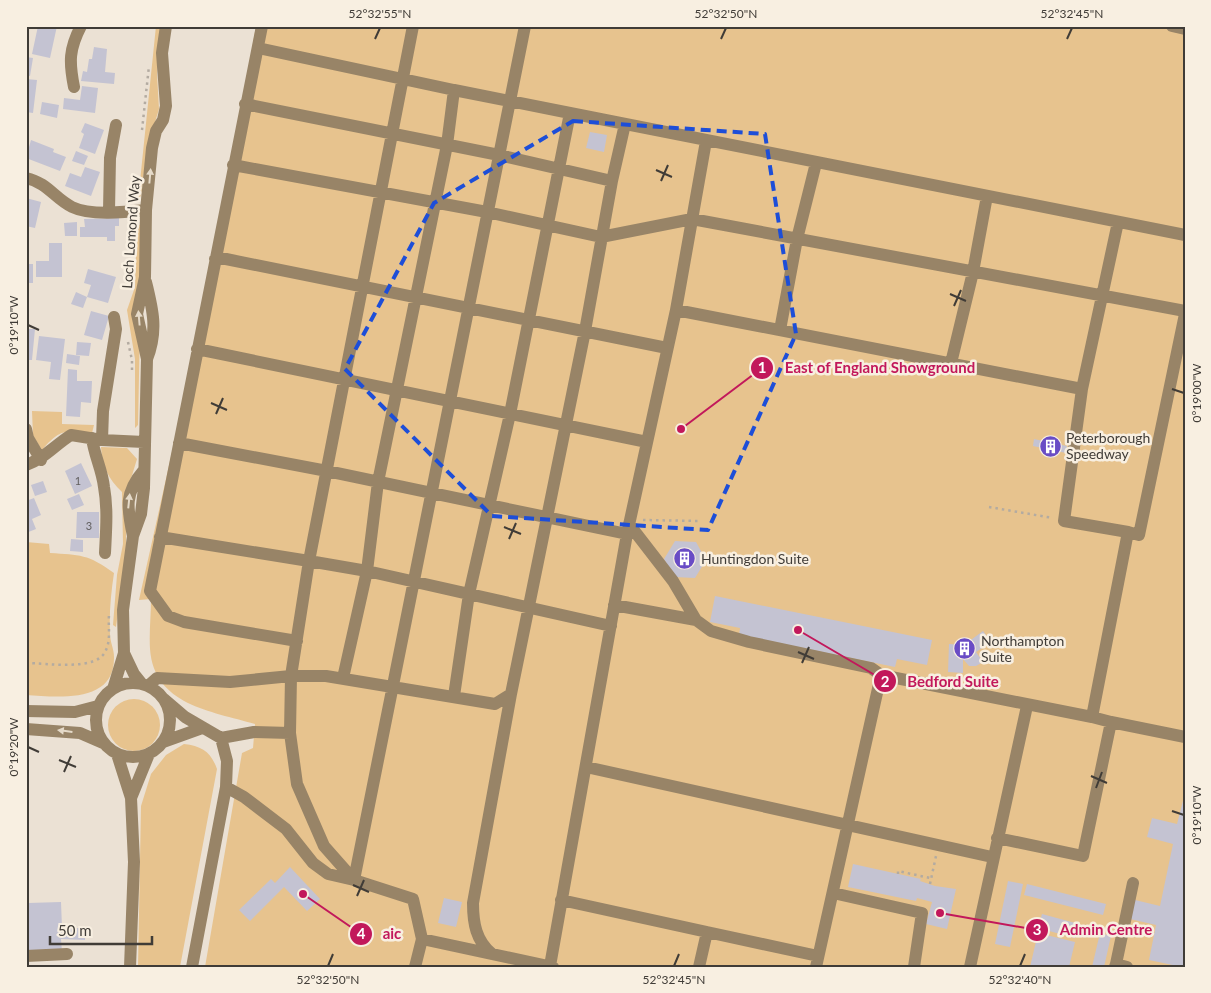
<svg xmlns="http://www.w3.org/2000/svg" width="1211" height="993" viewBox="0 0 1211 993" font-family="Lato,sans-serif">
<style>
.green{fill:#e7c38e}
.building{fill:#c4c3d2}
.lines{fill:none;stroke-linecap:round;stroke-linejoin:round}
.path{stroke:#b3aba1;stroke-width:2.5;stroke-dasharray:2.5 4;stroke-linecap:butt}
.minor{stroke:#988467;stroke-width:12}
.oneway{fill:#e5dac9}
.marked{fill:none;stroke:#1d4ed8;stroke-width:4;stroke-dasharray:10 6;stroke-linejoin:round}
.ticks{fill:none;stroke:#403c37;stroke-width:2}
.labels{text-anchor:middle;stroke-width:5;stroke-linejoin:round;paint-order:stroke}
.number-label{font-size:11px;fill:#615e5e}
.street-label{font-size:14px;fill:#403c37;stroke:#f8efe1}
.poi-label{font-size:14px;fill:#403c37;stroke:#f8efe1;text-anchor:start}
.leader{fill:none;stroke:#c2185b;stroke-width:2}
.callout-dot{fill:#c2185b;stroke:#f8efe1;stroke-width:2}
.mark-label{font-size:15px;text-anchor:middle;font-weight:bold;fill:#fff}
.callout-label{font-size:15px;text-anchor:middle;font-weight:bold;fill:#c2185b;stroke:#f8efe1;stroke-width:5;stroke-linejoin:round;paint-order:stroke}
.neatline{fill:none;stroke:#403c37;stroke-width:2}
.ticks-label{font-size:12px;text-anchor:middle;fill:#403c37}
</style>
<rect width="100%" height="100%" fill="#ebe1d4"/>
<path class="green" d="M156,26H161L157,74L159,109L147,149L141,195L138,201Z
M256,26H1185V967H205L242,753L253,748L255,724C211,711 154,705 150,649C149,633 151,615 151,599L139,600L215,259Z
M137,223L142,227L138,425L135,428V359L127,310L135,287Z
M32,411L62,412V424L94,425L92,433C65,431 61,428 42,450L33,436Z
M101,447L127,448L137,459L126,495V553L116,627L113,625L117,575L123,544L122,492C108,479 102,465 101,447Z
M26,542L49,544L50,553C80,555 88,554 114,573C111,593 109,613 110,634C110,642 114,649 114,657C115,704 58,697 26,695Z
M108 725a26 26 0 1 1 52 0a26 26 0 1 1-52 0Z
M184,744C202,746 211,752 217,769L180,967H138L141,806L151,774L166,755Z"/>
<path class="building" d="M38,26H57L50,58L32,54Z
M94,47L107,49L105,72L115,73L114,84L81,81L83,71L87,72L89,59H92Z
M26,57L33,58L30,76L26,75Z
M26,79L37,80L33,113L26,112Z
M82,86L98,88L95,113L63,109L64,98L80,100Z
M42,102L59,105L57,118L40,114Z
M85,123L104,130L95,154L79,148L84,134L81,132Z
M590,132L607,135L604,152L586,148Z
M31,140L54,149L53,152L66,157L60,171L26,158Z
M76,151L88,156L84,165L72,161Z
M85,167L100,172L91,196L65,186L70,173L81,177Z
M26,198L41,202L35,228L26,226Z
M119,218V226H115V241H107V237H80V227H85L84,219Z
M77,222V236H65L64,223Z
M49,243H62V277H36V261H49Z
M26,264H33V283H26Z
M88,269L116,277L108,303L87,297L91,285L84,283Z
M76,292L87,297L83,308L71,304Z
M91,311L109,316L102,340L84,335Z
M26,329H35L32,360H26Z
M39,336L65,339L60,380L49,379L51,362L36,360Z
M77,342L91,343L89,356L76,355Z
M67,354L80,356L79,365L66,363Z
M68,369L77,370V381H92L91,403L81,402L80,417L66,416Z
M1034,439L1067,446L1066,453L1033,446Z
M81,463L92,486L75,494L65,471Z
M43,481L47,492L35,496L31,485Z
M79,494L84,505L72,510L67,499Z
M34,498L41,515L32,519L36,529L26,533V501Z
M77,512H99V538H76Z
M71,539L83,540V552L70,551Z
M675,541L696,542L706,560L695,578L674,577L664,559Z
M715,596L932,640L927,665L897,659L895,667L739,635L740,628L710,622Z
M983,631L991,642L976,652L983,662L976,666H969L963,659V673L948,672L949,644L964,645Z
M1185,793V967H1182L1149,960L1156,925L1130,919L1135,900L1160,906L1173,844L1147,837L1152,818L1177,824Z
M853,864L921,879L920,881L935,886L956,889L947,929L926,924L932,902L917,898L916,901L848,887Z
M290,867L320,899L307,911L284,887L250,921L239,910L271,879L275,883Z
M1008,881L1023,884L1010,947L995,944Z
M1027,884L1106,904L1103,915L1024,895Z
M444,898L462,902L456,927L438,923Z
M61,902L62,928H85V940L61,939L62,952L26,953L28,903Z
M1042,914L1079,924L1075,938L1038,928Z
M1038,933L1075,942L1069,967H1030Z
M1100,933L1111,936L1104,967H1092Z"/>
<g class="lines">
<path class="path" d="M142,130L149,66
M128,342L132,360V373
M989,507L1053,518
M643,520L701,521
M26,663C46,663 98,672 106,650C111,639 108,627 109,615
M898,874V871L930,878
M930,884L936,856"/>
<path class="minor" d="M262,26L150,591L168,616L184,622L297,641
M1172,26L1185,29
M258,48L454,90
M74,87C69,62 69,49 81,26
M570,113L1185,235
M233,165L487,212L601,237L692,219L1185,311
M26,178C48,183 54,198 72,207C90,216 127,212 146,210
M612,181L625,124
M109,211L110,158L116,125
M215,259H226L667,348
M146,282C153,310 158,331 147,359
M676,310L1082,389L1118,222
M780,330L797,239L816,163
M197,349L647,442
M951,363L973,272L987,196
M26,429L28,438L41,460
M92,438C94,455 102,469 104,487C108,509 106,531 105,553
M102,440L103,411L116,329L114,317
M179,443L327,471L627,534
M26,465C44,459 55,445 71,435L102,440L144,442
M629,524L673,581L696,620L711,631L749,642L871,668L881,675L1092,717L1128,532L1064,521L1082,389
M1128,532L1139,535L1185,314
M133,536C127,508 124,493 144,470
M160,537L309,561L413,26
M614,605L696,620
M343,678L367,571L378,482L447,145L454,90L570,113L510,414L469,594L454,696
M96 720a37 37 0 1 1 74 0a37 37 0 1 1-74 0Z
M142,684L134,674L124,653L123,610L133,536L141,514L144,488L147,359L137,314L145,277L146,210L152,148L156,131L163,120L166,106L162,53L166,26
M148,686L157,678L230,682L291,676L309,561L367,571L611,626
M113,689L124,653
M164,699L185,717L221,738L227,761L226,787L192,967
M26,711L75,712L98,706
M1111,722L1185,737
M26,729L80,733L103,743
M290,733L297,784L324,846L354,880
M221,738L254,732L290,733L291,676H326L495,704L511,694L585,331L612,181L499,155L245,104
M163,742L202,728
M117,754L131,798L134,862L130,967
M586,767L992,857
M226,787L244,797L286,829L313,863L328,874L354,880
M131,798L149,754
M997,838L1083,856L1111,722L1092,717
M833,893L922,913L914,967
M561,900L707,932
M422,939L553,967
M492,954C476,941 473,923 473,903L511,694
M26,956L67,954
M1116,964L1133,883
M550,966L627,534L676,310L706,141
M415,967L422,939L413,899L354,880L525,26
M699,967L707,932L818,956
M816,967L881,675
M970,967L1027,706
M1115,967L1116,964L1127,967"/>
</g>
<defs><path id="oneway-solid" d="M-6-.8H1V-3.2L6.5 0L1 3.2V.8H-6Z" transform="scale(1.25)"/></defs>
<g class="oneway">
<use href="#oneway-solid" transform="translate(150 176) rotate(-85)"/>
<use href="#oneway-solid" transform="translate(139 318) rotate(-95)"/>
<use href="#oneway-solid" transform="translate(129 501) rotate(-84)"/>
<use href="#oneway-solid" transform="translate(65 731) rotate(-173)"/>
</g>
<path class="marked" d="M573,121L765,134L796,334L708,530L492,516L345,369L434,203Z"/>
<path class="ticks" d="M375,39L380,28M721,39L726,28M1067,39L1072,28M656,170L672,177M661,181L668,165M950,294L966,301M954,306L961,290M28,325L39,330M1172,389L1184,393M211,403L227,410M216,414L223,398M504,527L521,534M509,539L516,523M798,652L814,659M802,663L809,647M28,747L39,752M59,760L76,767M64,772L71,756M1091,776L1107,783M1096,788L1102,772M1172,811L1184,815M353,885L369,892M357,896L364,880M328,966L333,954M674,966L679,954M1020,966L1025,954"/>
<defs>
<symbol id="building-disc" viewBox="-11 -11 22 22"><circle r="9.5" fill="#694cc5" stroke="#f8efe1"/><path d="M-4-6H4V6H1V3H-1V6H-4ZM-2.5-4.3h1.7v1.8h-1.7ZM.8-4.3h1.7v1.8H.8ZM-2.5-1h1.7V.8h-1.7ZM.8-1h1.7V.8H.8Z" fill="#fff"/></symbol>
</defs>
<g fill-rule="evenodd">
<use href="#building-disc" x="1038" y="434" width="25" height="25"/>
<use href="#building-disc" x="672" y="546" width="25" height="25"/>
<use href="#building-disc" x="952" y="636" width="25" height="25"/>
</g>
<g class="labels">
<g class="number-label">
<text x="78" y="485">1</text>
<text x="89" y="530">3</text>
</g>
<g class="street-label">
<text transform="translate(131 232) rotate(-86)" y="5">Loch Lomond Way</text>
</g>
<g class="poi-label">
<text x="1066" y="443">Peterborough<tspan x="1066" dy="16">Speedway</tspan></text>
<text x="701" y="564">Huntingdon Suite</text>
<text x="981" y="646">Northampton<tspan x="981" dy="16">Suite</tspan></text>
</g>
</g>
<path class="leader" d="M681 429L762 368M798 630L885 681M940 913L1037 930M303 894L361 934"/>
<g class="callout-dot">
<circle cx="681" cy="429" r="5"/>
<circle cx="798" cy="630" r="5"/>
<circle cx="940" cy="913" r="5"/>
<circle cx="303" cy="894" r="5"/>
<circle cx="762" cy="368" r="12"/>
<circle cx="885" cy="681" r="12"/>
<circle cx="1037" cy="930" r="12"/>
<circle cx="361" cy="934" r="12"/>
</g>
<g class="mark-label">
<text x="762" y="373">1</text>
<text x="885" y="687">2</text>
<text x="1037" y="935">3</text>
<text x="361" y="939">4</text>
</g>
<g class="callout-label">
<text x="880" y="373">East of England Showground</text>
<text x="953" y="687">Bedford Suite</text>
<text x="1106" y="935">Admin Centre</text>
<text x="392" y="939">aic</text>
</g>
<rect width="1211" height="993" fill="none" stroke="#f8efe1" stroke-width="55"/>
<path d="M50 936v8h102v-8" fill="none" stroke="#403c37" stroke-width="2.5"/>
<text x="58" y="936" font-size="15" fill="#403c37" stroke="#f8efe1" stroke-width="4" paint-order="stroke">50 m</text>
<rect x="28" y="28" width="1156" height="938" class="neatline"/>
<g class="ticks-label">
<text x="380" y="18">52°32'55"N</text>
<text x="726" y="18">52°32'50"N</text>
<text x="1072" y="18">52°32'45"N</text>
<text transform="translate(14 325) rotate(-90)" y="4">0°19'10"W</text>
<text transform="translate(1197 393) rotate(-90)" y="4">0°19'00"W</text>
<text transform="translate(14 747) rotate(-90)" y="4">0°19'20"W</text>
<text transform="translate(1197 815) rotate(-90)" y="4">0°19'10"W</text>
<text x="328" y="984">52°32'50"N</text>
<text x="674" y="984">52°32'45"N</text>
<text x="1020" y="984">52°32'40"N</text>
</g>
</svg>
